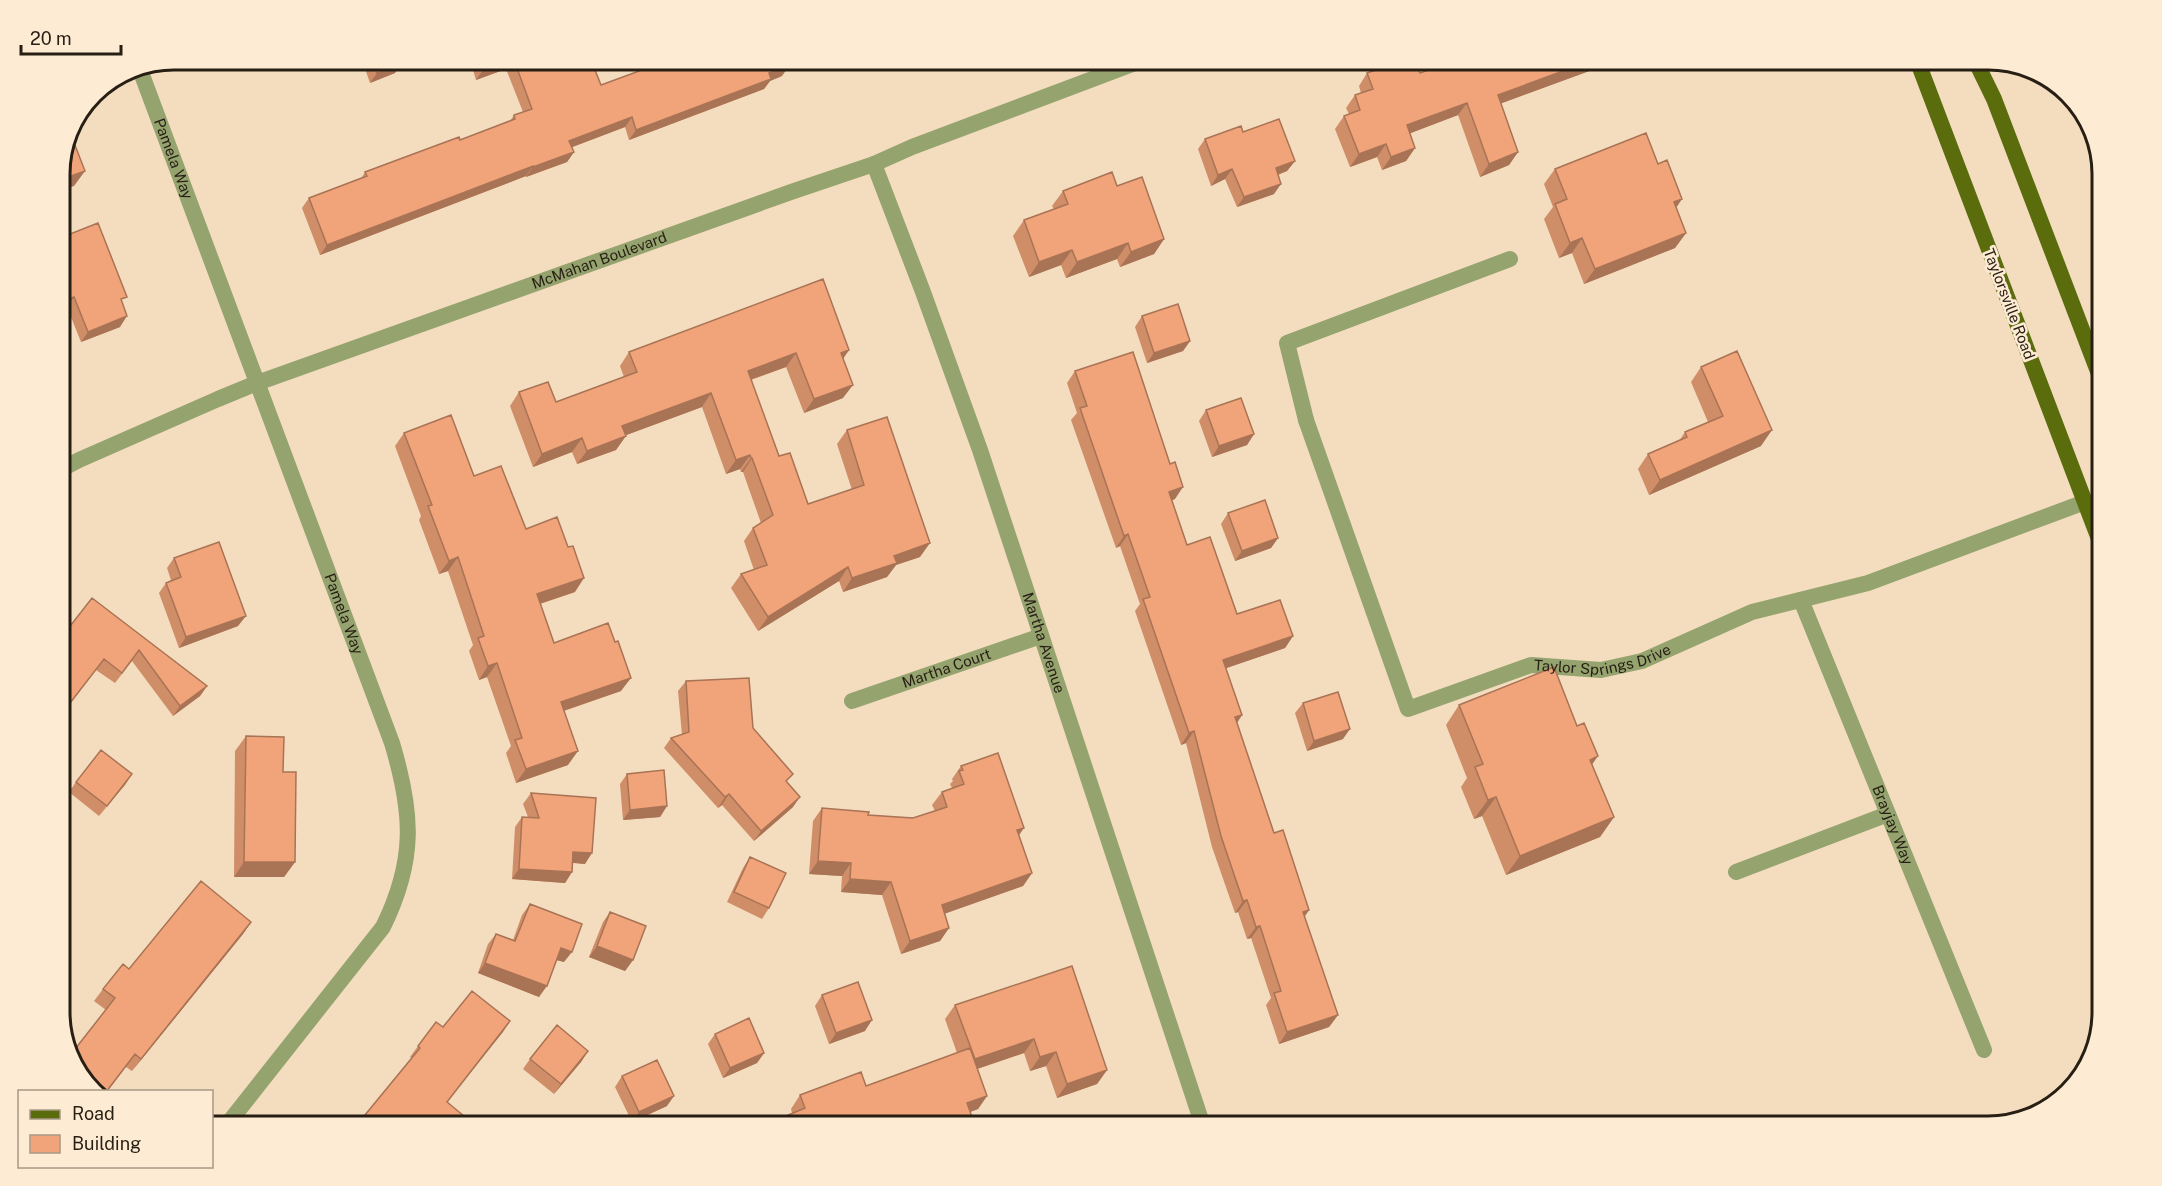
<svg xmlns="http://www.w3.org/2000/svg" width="2162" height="1186" viewBox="0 0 2162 1186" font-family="'Public Sans',sans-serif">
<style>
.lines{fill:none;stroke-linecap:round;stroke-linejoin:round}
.service{stroke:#95a36e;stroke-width:16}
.minor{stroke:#95a36e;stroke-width:16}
.primary{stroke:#5b6c0d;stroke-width:16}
.wall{fill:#cf8d68}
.shaded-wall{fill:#a97355}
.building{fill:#f1a479;stroke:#a97355;stroke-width:1.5}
.labels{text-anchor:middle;stroke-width:5;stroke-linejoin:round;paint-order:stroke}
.street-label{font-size:15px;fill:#271f14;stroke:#fdebd3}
.rim{fill:none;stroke:#271f14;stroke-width:3}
</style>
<rect width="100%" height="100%" fill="#f4ddbf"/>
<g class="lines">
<path class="service" d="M1306,420L1287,343L1510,259
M1736,872L1888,814"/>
<g class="minor">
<path id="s1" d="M139,67L392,743C413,813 416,860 383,927L226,1126"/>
<path id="s2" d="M874,164L923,292L980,450L1203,1126"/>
<path id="s3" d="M1306,420L1408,709L1531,665L1601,670L1642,661L1752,612L1868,583L2085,502"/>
<path id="s4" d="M60,470L79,460L218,399L257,383L791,192L874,164L912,147L1143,60"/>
<path id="s5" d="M1801,600L1984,1050"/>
<path id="s6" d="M852,701L1041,636"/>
</g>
<path class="primary" d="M1917,60L2102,547
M1975,60L1994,99L2102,382"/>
</g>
<path class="wall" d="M362,60H401L395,73L370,83Z
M470,60H591L601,85L782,76L770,81L764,89L629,140L625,127L572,147L574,152L567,162L526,177V176L320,255L302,208L309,198L361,179L365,172L460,140L510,121L514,115L523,112L506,69L476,80Z
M1606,61L1603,66L1501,103L1518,152L1509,165L1480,177L1458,115L1410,133L1415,148L1406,161L1382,170L1377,157L1350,167L1335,129L1344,116L1349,114L1346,108L1355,95L1361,93L1359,86L1367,73H1420Z
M1243,132L1295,161L1287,171L1278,175L1274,194L1237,207L1225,179L1211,186L1198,149L1205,139Z
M1555,169L1676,208L1686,233L1675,248L1584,284L1572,253L1559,258L1544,219L1553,207L1544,184Z
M1117,186L1164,239L1154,254L1120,267L1117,259L1066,278L1061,265L1029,277L1013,236L1024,220L1054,209L1052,206L1063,191Z
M60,238L122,304L120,327L81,342L67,307L60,310Z
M1142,316L1190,341L1183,351L1147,363L1135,327Z
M849,350L843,359V398L804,413L786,367L751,380L779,456L808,504L852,490L837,444L847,430L920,557L896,565L887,577L843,592L839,581L758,631L731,588L741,574L754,570L744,541L753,528L761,523L743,472H741L740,469L726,474L702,407L626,435L616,450L577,464L572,452L533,467L510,406L519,392L556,402L624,377L620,366L629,352Z
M1701,367L1761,446L1649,495L1638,469L1648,454L1679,441L1685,432L1708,422L1691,382Z
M1075,371L1175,499L1172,500L1187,545L1237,614L1293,636L1285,648L1226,668L1242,715L1237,723L1274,833L1309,910L1304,917L1338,1015L1329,1027L1279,1044L1266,1005L1271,998L1251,938L1247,939L1238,912L1235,913L1212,847L1186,743L1181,745L1135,611L1140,604L1120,546L1116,548L1071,420L1077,413L1067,383Z
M1206,410L1254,434L1247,445L1212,457L1199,421Z
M404,433L474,476L526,529L575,592L540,604L554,643L621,691L564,711L568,765L516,783L506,753L511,746L487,677L479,680L469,651L473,645L448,571L439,574L419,520L421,516L395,446Z
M1228,513L1278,538L1271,548L1235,561L1221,524Z
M174,558L238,626L179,648L159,593L166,583L171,580L167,568Z
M92,598L207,686L200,696L173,716L132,661L115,683L96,670L60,717V639Z
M686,681L753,728L788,783L793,807L754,841L722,805L718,808L664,748L671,738L682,735L678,691Z
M1303,703L1343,739L1307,751L1295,713Z
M1459,705L1592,765L1614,817L1600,837L1506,875L1482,816L1474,819L1461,787L1467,778L1446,725Z
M246,736L283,772L295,862L284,877H234L235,751Z
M961,766L1019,835L1032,873L1023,886L944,914L949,928L940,941L901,954L882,895L841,892L842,876L809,874L813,821L822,808L868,815L913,818L935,811L932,805L942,792L952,788L950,784L953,781L952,779Z
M132,774L99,816L69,792L76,782Z
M627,774L667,806L660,817L623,820L620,784Z
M531,793L585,864L573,863L572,872L565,883L512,879L515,827L522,817H528L523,804Z
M750,857L769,908L762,919L727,902L743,868Z
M530,904L564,962L556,960L539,997L478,973L488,944L496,934L513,940L522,915Z
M610,912L633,960L625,971L589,957L603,922Z
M251,922L243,934L132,1071L126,1067L107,1092H98L106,1010L94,1001L103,989L129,969Z
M822,995L865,1031L829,1044L815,1006Z
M955,1005L1107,1070L1097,1084L1057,1098L1046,1066L1030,1071L1024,1053L977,1069L987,1096L978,1109L970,1112L972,1117L966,1126H762L792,1113L791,1109L800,1095L866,1086L957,1053L945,1019Z
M510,1021L447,1102L476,1126H358L365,1115L412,1058L410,1057L418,1046L443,1027Z
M715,1034L764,1053L757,1063L723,1078L708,1044Z
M588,1051L581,1062L554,1094L523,1069L530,1059Z
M622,1076L667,1106L632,1122L615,1087Z"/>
<path class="shaded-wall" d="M511,60H513L506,69L476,80L483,70Z
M1593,60H1608L1606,61L1603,66L1489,108L1498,95Z
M402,63L395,73L370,83L377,73Z
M789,66L782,76L770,81L764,89L629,140L636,130L769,73Z
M1467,103L1458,115L1398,138L1407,125Z
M632,117L625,127L562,151L569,141Z
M1386,144L1377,157L1350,167L1359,154Z
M1415,148L1406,161L1382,170L1391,157Z
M574,152L567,162L526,177L533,167Z
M1518,152L1509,165L1480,177L1489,164Z
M1295,161L1287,171L1268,178L1276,168Z
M533,166L526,176L320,255L327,245Z
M1232,169L1225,179L1211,186L1218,175Z
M85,171L74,186L60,191V180Z
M1281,184L1274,194L1237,207L1244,197Z
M1682,199L1672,214L1674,202Z
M1686,233L1675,248L1584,284L1595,269Z
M1582,238L1572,253L1559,258L1570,243Z
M1164,239L1154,254L1120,267L1131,252Z
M1128,243L1117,259L1066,278L1077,262Z
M1072,250L1061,265L1029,277L1039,262Z
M74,297L67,307L60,310V303L61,302Z
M127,316L120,327L81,342L88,332Z
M1190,341L1183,351L1147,363L1154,353Z
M849,350L839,364L841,353Z
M796,353L786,367L738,384L748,371Z
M853,385L843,398L804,413L814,399Z
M711,393L702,407L613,440L622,426Z
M1772,430L1761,446L1649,495L1660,480Z
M1254,434L1247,445L1212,457L1219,446Z
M626,436L616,450L577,464L587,451Z
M582,438L572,452L533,467L542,454Z
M750,455L740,469L726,474L736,460Z
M751,458H752L743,472H741Z
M1183,487L1175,499L1161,504L1169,492Z
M1128,534L1120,546L1116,548L1124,536Z
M1278,538L1271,548L1235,561L1242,551Z
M930,543L920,557L896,565L887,577L843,592L852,578L894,556Z
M458,557L448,571L439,574L449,561Z
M848,567L839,581L758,631L768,617Z
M584,578L575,592L527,608L537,594Z
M246,616L238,626L179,648L186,637Z
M1293,636L1285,648L1215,672L1223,660Z
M497,663L487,677L479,680L488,666Z
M631,678L621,691L551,715L561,702Z
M207,686L200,696L173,716L180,706Z
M1242,715L1234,727L1235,717Z
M1350,729L1343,739L1307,751L1314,741Z
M1194,731L1186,743L1181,745L1189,733Z
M578,751L568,765L516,783L526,769Z
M1598,756L1584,776L1590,760Z
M132,774L125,785L99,816L107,806Z
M729,794L722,805L718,808L725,797Z
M800,797L793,807L754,841L761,831Z
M1496,797L1482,816L1474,819L1488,800Z
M667,806L660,817L623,820L630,810Z
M1614,817L1600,837L1506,875L1520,856Z
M1024,828L1015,841L1017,830Z
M573,852L592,853L585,864L566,862Z
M818,861L851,863L842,876L809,874Z
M244,862H295L284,877H234Z
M519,869L572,872L565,883L512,879Z
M1032,873L1023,886L932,918L942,905Z
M850,879L891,882L882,895L841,892Z
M1247,900L1238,912L1235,913L1243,901Z
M1309,910L1301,922L1303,912Z
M251,922L243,934L132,1071L141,1059Z
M1260,926L1251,938L1247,939L1256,927Z
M949,928L940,941L901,954L910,941Z
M597,946L633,960L625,971L589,957Z
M561,948L572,952L564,962L553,959Z
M485,963L547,986L539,997L478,973Z
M1338,1015L1329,1027L1279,1044L1287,1032Z
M872,1020L865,1031L829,1044L836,1033Z
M510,1021L503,1032L439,1112L447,1102Z
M1034,1039L1024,1053L965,1073L975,1059Z
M588,1051L581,1062L554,1094L561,1084Z
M1056,1052L1046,1066L1030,1071L1040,1057Z
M764,1053L757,1063L723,1078L730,1068Z
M1107,1070L1097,1084L1057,1098L1067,1084Z
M674,1096L667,1106L632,1122L639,1112Z
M987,1096L978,1109L957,1117L967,1103Z
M972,1117L966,1126H948Z"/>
<path class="building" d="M373,60H401L402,63L377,73Z
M480,60H511L483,70Z
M514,60H591L601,85L669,60H786L789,66L769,73L771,79L636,130L632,117L569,141L574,152L533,167V166L327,245L309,198L367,176L365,172L459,137L460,140L515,119L514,115L532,109Z
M1404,60H1415L1420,73L1456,60H1593L1498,95L1518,152L1489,164L1467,103L1407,125L1415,148L1391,157L1386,144L1359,154L1344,116L1360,110L1355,95L1373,89L1367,73Z
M1279,119L1295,161L1276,168L1281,184L1244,197L1232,169L1218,175L1205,139L1241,126L1243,132Z
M1646,133L1658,164L1667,160L1682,199L1674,202L1686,233L1595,269L1582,238L1570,243L1555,204L1567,199L1555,169Z
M73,140L85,171L60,180V168Z
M1112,172L1117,186L1142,177L1164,239L1131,252L1128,243L1077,262L1072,250L1039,262L1024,220L1068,204L1063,191Z
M98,223L127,297L121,299L127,316L88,332L74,297L61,302L60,299V275L67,272L60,255V238Z
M823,279L849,350L841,353L853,385L814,399L796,353L748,371L779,456L790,453L808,504L864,485L847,430L887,417L930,543L894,556L897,563L852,578L848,567L768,617L741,574L767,565L753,528L773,515L752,458H751L750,455L736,460L711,393L622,426L626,436L587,451L582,438L542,454L519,392L548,382L556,402L637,372L629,352Z
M1178,304L1190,341L1154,353L1142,316Z
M1737,351L1772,430L1660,480L1648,454L1687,437L1685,432L1723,416L1701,367Z
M1133,352L1170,464L1175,462L1183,487L1169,492L1187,545L1210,537L1237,614L1280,600L1293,636L1223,660L1242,715L1235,717L1274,833L1283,830L1309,910L1303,912L1338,1015L1287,1032L1274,993L1281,991L1260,926L1256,927L1247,900L1243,901L1221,836L1194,731L1189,733L1143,599L1150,597L1128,534L1124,536L1080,408L1087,406L1075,371Z
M1241,398L1254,434L1219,446L1206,410Z
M451,415L474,476L501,466L526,529L557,517L568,547L573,546L584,578L537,594L554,643L608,623L615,642L618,641L631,678L561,702L578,751L526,769L515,740L522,738L497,663L488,666L478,638L484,636L458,557L449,561L428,506L432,505L404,433Z
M1265,500L1278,538L1242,551L1228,513Z
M219,542L246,616L186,637L166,583L181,577L174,558Z
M92,598L207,686L180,706L139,650L122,673L104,659L60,716V639Z
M1554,667L1577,726L1584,723L1598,756L1590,760L1614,817L1520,856L1496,797L1488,800L1475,767L1483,764L1459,705Z
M749,678L753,728L793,774L786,781L800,797L761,831L729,794L725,797L671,738L689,732L686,681Z
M1338,692L1350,729L1314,741L1303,703Z
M246,736L284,737L283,772H296L295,862H244Z
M101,750L132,774L107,806L76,782Z
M998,753L1024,828L1017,830L1032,873L942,905L949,928L910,941L891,882L850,879L851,863L818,861L822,808L869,812L868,815L913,818L947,807L942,792L964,784L959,771L963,770L961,766Z
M664,770L667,806L630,810L627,774Z
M531,793L596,798L592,853L573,852L572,872L519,869L522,817L539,818Z
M750,857L786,873L769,908L734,892Z
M201,881L251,922L141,1059L135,1054L106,1092H98L80,1075L72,1053L115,998L103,989L123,964L129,969Z
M530,904L582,924L572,952L561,948L547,986L485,963L496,934L515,941Z
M610,912L646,926L633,960L597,946Z
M1072,966L1107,1070L1067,1084L1056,1052L1040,1057L1034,1039L975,1059L955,1005Z
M858,982L872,1020L836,1033L822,995Z
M472,991L510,1021L447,1102L476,1126H366L371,1120L365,1115L420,1048L418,1046L436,1022L443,1027Z
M749,1018L764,1053L730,1068L715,1034Z
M557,1025L588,1051L561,1084L530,1059Z
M970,1048L987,1096L967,1103L972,1117L948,1126H762L805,1108L800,1095L861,1072L866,1086Z
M657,1060L674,1096L639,1112L622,1076Z"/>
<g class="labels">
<g class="street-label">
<text dy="5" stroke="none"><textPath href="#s1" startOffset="98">Pamela Way</textPath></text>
<text dy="5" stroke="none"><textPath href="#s4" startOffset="579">McMahan Boulevard</textPath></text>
<text transform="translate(2009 304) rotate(69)" y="5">Taylorsville Road</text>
<text dy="5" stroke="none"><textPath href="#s1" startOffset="584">Pamela Way</textPath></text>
<text dy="5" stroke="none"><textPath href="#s2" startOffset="508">Martha Avenue</textPath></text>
<text dy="5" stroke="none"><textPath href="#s3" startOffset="510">Taylor Springs Drive</textPath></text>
<text dy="5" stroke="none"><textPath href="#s6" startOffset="100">Martha Court</textPath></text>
<text dy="5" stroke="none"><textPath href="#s5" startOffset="243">Brayjay Way</textPath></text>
</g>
</g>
<path d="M0 0H2162V1186H0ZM174 70H1988A104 104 0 0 1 2092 174V1012A104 104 0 0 1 1988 1116H174A104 104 0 0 1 70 1012V174A104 104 0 0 1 174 70Z" fill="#fdebd3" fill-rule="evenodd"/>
<path class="rim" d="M174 70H1988A104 104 0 0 1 2092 174V1012A104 104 0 0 1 1988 1116H174A104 104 0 0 1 70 1012V174A104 104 0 0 1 174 70Z"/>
<rect x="18" y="1090" width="195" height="78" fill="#fdebd3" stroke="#a79987" stroke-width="1.5"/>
<rect x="30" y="1110" width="30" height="9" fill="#5b6c0d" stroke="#a79987" stroke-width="1.5"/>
<text x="72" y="1120" font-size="18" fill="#271f14">Road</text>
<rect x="30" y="1135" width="30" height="18" fill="#f1a479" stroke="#a79987" stroke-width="1.5"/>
<text x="72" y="1150" font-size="18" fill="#271f14">Building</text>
<path d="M21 45v9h100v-9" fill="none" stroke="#271f14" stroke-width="3"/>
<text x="30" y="45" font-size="18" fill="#271f14" stroke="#fdebd3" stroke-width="4.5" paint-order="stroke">20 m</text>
</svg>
